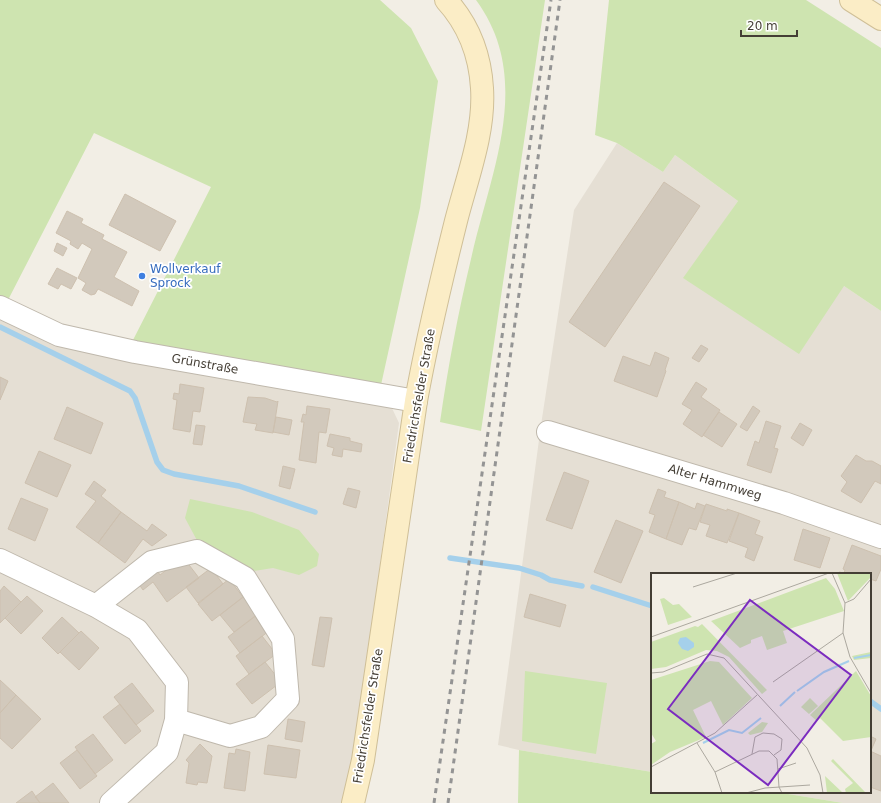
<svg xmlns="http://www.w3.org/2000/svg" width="881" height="803" viewBox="0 0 881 803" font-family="'DejaVu Sans',sans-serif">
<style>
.residential{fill:#e5dfd4}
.green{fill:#cee4b0}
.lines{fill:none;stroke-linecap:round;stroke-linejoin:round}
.stream{stroke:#a5d0eb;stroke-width:5.5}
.building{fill:#d2c9bc;stroke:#cdc0af}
.minor-casing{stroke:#bfb8ac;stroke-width:24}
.tertiary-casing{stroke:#bfb8ac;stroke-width:24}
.secondary-casing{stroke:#cfbf97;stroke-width:24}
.minor{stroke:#fff;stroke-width:22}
.tertiary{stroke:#fff;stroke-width:22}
.secondary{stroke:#fbedc6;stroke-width:22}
.rail{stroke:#949494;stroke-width:3;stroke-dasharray:5 5;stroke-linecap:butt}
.shop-dot{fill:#3f7fe0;stroke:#fff;stroke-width:1.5}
.labels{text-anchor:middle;stroke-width:3.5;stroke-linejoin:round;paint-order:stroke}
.shop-label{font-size:12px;fill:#366cbe;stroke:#fff;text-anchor:start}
.street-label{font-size:12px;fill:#443e35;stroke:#fff}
.inset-river{fill:none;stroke:#a5d0eb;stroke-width:2}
.inset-road{fill:none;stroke:#aca89f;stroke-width:1}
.view{fill:#7b2cbf;fill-opacity:0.15;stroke:#7b2cbf;stroke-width:2}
.inset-edge{fill:none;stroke:#443e35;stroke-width:2}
</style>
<rect width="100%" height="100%" fill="#f2eee5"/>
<path class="residential" d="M617,143L663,172L675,155L738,201L684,279L844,286L881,311V803H843L776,792H870V574H652V772L519,750L498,745L541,425L574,210Z
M0,296L76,330L381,385L399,423L348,803H0Z"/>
<path class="green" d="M0,0H380L411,28L438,81L420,208L381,385L132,342L211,187L94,133L8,300L0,296Z
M476,0H545L481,431L440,422C448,367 458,313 471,259C490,173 535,80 476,0Z
M609,0H806L881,48V311L844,286L799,354L683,278L738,201L675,155L663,172L617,143L595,135Z
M190,499L252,512L299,530L319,554L317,566L299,575L273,568L247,572L200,546L185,518Z
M525,671L607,683L596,754L522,741Z
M519,750L652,772V792H776L843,803H518Z"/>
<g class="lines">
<path class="stream" d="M0,327L130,391L135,398L157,462L163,470L174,474L239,486L315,512
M450,558L519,568L541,575L550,580L582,586
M593,587L652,606
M870,701L881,709"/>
</g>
<path class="building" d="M664,182L700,206L605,347L569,322Z
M125,194L176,221L160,251L109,225Z
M67,211L83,219L81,223L104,235L102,239L127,252L114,277L139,291L132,306L98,289L95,294L91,295L82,290L86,283L78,278L92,249L82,243L78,249L70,244L71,241L56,233Z
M57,243L67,248L63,256L54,251Z
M57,268L77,278L71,289L61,284L58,289L48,284Z
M701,345L708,349L699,362L692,358Z
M655,352L669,358L665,370L666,371L657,397L614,381L623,356L650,366Z
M0,377L8,381L0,400Z
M696,382L707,389L701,397L720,410L702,437L683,424L692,410L682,404Z
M180,384L204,388L200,412L193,411L190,432L173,429L177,400L173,399L174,393L179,394Z
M248,397L265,398L277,402L278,401L273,433L255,430L257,424L243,422Z
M307,406L330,409L326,433L319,432L316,463L299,460L304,422H301L303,414L306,415Z
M753,406L760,411L747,431L740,427Z
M67,407L103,423L91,454L54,439Z
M719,412L737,424L722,447L703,435Z
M276,417L292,420L289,435L273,432Z
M766,421L781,426L774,448L778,449L771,473L747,465L755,441L759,443Z
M800,423L812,430L803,446L791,438Z
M196,425L205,426L202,445L193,444Z
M330,434L350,438V441L362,444L361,452L343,449L342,457L332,455L334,448L327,446Z
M39,451L71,465L57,497L25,483Z
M856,455L866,461H872L881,466V484L875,481L861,503L841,491L847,482L841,476Z
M283,466L295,469L290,489L279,486Z
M564,472L589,481L572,529L546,520Z
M94,481L106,490L101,496L121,512L98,543L76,527L96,501L85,494Z
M348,488L360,491L356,508L343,504Z
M658,489L666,492L664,497L679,502L666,539L649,532L655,515L649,513Z
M21,498L48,509L35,541L8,529Z
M679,502L695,509L697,503L705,506L696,530L689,528L682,545L666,539Z
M706,504L727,511V509L739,513L727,543L706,536L710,525L700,522Z
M121,512L147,531L152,524L167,535L152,546L143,539L125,563L98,543Z
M739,513L760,521L755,534L763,537L754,561L745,557L748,548L729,541Z
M616,520L643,531L621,583L594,572Z
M803,529L830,538L820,568L794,560Z
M852,545L881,556V569L876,581L870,579V574H838L839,572L844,573L845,570L843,569Z
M183,557L199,578L167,602L153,582L143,590L136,580L154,566L160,575Z
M211,568L223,584L198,603L186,587Z
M229,579L243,597L212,621L198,604Z
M4,586L21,602L0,623V591Z
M530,594L566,605L560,627L524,617Z
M246,595L259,613L234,632L220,615Z
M27,596L43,611L21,634L5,618Z
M257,615L269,631L240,653L228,637Z
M62,617L79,633L58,654L42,638Z
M320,617L332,618L324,667L312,665Z
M81,631L99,648L79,670L60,652Z
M262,636L276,654L249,674L236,656Z
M265,662L281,682L252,704L236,684Z
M0,680L16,695L0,713Z
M132,683L154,711L136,725L114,697Z
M16,695L41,719L12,749L0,738V713Z
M120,704L141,731L125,744L103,717Z
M288,719L305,722L302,742L285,739Z
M93,734L113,760L95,774L75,747Z
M870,736L876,739L870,753Z
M200,744L212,756L207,783L198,782L197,785L186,783L189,763L186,760Z
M268,745L300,750L296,778L264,774Z
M236,749L250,752L245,791L224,788L229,753L235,754Z
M77,750L97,776L80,789L60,763Z
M870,751L881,756V791L870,787Z
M53,783L69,803H40L35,797Z
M32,791L40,803H16Z"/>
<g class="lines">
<defs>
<path id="minor" d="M548,432L784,503L881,537
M0,560L96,606L137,630L177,682L176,720L167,752L111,803
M96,606L152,562L197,551L245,578L283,639L288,699L261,727L230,736L176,720"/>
<path id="tertiary" d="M0,307L59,335L135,352L416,401"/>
<path id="secondary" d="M851,0L881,19
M353,803L363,760L416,401C427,340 441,281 456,221C467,178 485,132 482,88C480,55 468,24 446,0"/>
</defs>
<use href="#minor" class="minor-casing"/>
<use href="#tertiary" class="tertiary-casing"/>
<use href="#secondary" class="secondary-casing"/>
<use href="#minor" class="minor"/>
<use href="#tertiary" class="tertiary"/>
<use href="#secondary" class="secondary"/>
<path class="rail" d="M434,803L551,0
M448,803L560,0"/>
</g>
<circle class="shop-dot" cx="142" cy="276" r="4"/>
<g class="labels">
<g class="shop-label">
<text x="150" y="273">Wollverkauf<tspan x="150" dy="14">Sprock</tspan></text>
</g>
<g class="street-label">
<text transform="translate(205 364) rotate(10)" y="4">Grünstraße</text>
<text transform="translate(419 396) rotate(-80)" y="4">Friedrichsfelder Straße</text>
<text transform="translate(715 482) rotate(17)" y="4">Alter Hammweg</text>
<text transform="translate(368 716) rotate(-81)" y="4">Friedrichsfelder Straße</text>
</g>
</g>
<g transform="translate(651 573)">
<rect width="220" height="220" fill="#f2eee5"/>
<path d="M186,0H220V4L197,28ZM175,5L184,16L193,38L132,58L136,70L116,77L111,63L100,67V70L89,75L60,48ZM13,25L22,32L28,31L41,44L17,52L9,26ZM51,51L116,117L111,121L78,84L66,78L55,77L15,94L0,96V69L44,53L47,54ZM220,79V85L203,87L201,83ZM59,88L68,89L101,125L72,152L60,128L42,137L55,164L19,179L0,192V171L5,168L0,160V107ZM205,98L220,123V164L192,168L169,145L166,148L159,142ZM159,125L167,133L158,141L150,134ZM111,149L117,150L111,159L99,162L97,160ZM182,186L214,219L215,220H195L194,216L202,210L180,188ZM174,203L192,220H176Z" fill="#cee4b0"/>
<path d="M35,64L43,70V74L37,78L31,76L27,70L29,65Z" fill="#a5d0eb"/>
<path class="inset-river" d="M203,85L220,82M146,118L173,99L198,88M129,133L144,119M52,170L78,157L91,160L110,145"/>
<path class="inset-road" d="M181,0L194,30L192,60L199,84L220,120M42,14L86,0M194,30L203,26L220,6M0,64L178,0M0,100L12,99L56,81L73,85L156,175L169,202L172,220M122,109L192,60M46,170L64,199L71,220M101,181L104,164L112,160L123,161L131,166L130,177L123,182M0,194L64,160L106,122M127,196L145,190M64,199L108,178H118L126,186L128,214L131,220M95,220L114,215L159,212"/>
<path class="view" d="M99,27L200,102L117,212L17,136Z"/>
<rect width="220" height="220" class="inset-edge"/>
</g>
<path d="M741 30v6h56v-6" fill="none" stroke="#443e35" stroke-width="2"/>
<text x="747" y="30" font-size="12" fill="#443e35" stroke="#ffffff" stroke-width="3" paint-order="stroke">20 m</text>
</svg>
